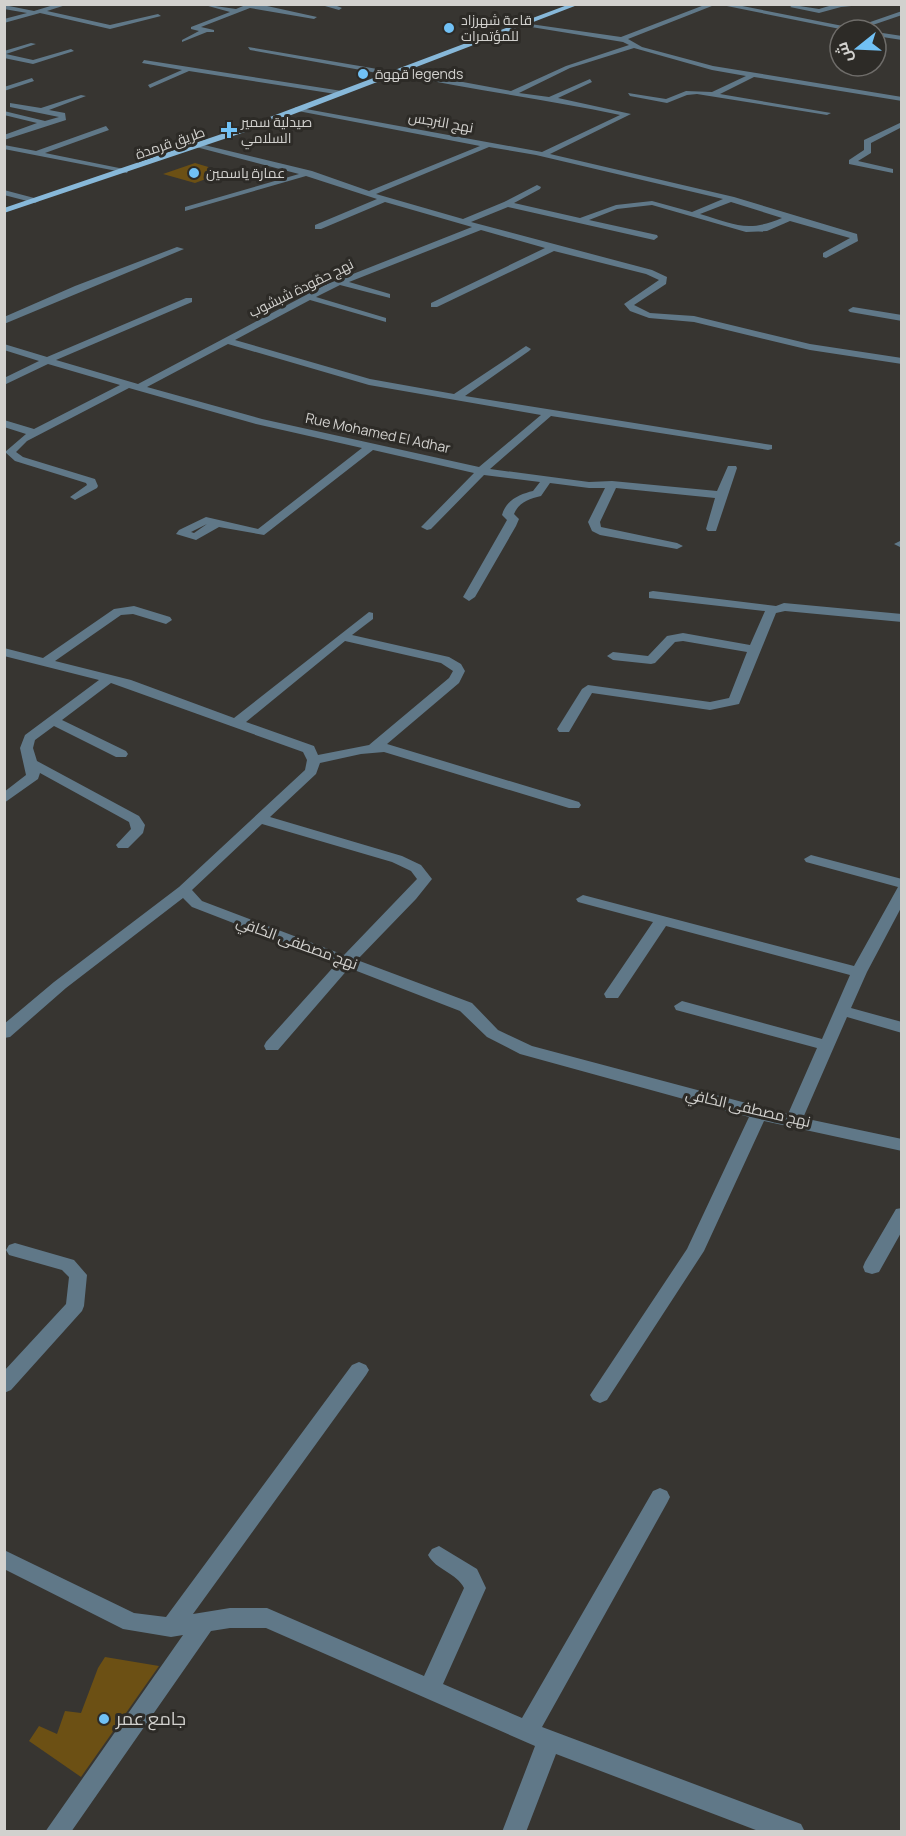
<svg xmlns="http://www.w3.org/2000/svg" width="906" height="1836" viewBox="0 0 906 1836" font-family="Manrope,Cairo,sans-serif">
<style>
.building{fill:#6c5014}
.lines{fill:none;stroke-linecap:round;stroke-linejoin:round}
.minor{fill:#607888;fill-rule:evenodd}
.major{fill:#87b8d9;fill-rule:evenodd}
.poi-dot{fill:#71c1f5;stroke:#2d2b27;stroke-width:2}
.labels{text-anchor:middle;stroke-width:6;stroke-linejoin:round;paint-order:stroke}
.far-poi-label{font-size:14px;fill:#d2d1ce;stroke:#2d2b27;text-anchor:start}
.far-street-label{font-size:14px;fill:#d2d1ce;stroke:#2d2b27}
.street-label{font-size:15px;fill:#d2d1ce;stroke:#2d2b27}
.near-poi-label{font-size:18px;fill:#d2d1ce;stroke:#2d2b27;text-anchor:start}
</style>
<rect width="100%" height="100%" fill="#373531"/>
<path class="building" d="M195,163L225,172L195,183L163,174Z
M105,1657L159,1666L81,1777L29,1741L39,1726L57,1734L65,1711L81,1713L98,1668Z"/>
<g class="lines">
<path class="minor" d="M57,4H69L47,11L110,25L158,14L161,16L110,29L40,13L4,23V19L27,13L4,9V5L34,11Z
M201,4L236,9L248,4H258L317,17L314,19L250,8L201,27L214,30V32H207L182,42V40L199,31L191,29V27L230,12Z
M318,4H332L342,8L339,10Z
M707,4H717L628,39L642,47L713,66L902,97V101L754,77L720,94L831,113L827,115L697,94L687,95L667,103L630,96L628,93L666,99L686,91L712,92L746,76L712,70L634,48L570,68L519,93L549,97L590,79L592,82L558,98L631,114L550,154L734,197L857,234L858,241L826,258L823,257V253L850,238L790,221L767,231L746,232L652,205L617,209L589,220L657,235L658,237L654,240L508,207L471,222L652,270L667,277L666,284L634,305L650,313L694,316L810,344L902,358V364L810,350L694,322L649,318L630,311L624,304L659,280L646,274L554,251L437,307H431V303L545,248L481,230L349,282L390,294V298L340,285L316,297L386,318V322L310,300L235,340L370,379L454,394L526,346L531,349L529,351L465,396L772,445V449L768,450L551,416L490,469L589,482L612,481L717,491L728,466H736L737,468L716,531H708L706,529L715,498L616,488L600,522L601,527L677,543L683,546L677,549L600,535L592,531L588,522L605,488H589L550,483L541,496C529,499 519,502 514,514L519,519L516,526L475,597L469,601L463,597L507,520L502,515C506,500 520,494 533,491L540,482L484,475L431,529L427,530L421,527L423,525L474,473L373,450L264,535L219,527L196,540L176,534L179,530L206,517L258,529L362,448L256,424L129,388L27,441L16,452L23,457L95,479L98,486L97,488L75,500L70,497L87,485L86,483L15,461L5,452L26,434L4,427V420L34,429L120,385L48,364L4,385V378L39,361L4,350V344L47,357L186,298H192V302L56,360L138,384L325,285L472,227L385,202L321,229H315V225L377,199L306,176L185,211V207L299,174L196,147V143L312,171L369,191L480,146L298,111L295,107L542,152L620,115C546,99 471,90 397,74L394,76L250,50L248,47L395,72L398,70L511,91L566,66L629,45L623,42L525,26L523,23L621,37ZM489,147L536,155L723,199L692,212L652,201L616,205L580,218L514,203L540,189L541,187L537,185L504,202L463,219L376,194ZM731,202L782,218C747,233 734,224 700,214ZM228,344L369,385L541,415L479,467L262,419L147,387ZM207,524L194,533L191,532Z
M717,4H732L853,28L902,11V15L858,30H845Z
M836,4H872L841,7L819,13L790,7L793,5L819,9Z
M876,32L902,36V40L876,36Z
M31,43L36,44L6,54L33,60L71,49L74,51L33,64L4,58V51Z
M144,60L342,91L345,93L342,95L189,71L150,88L148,85L182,70L142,63Z
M32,78L34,81L4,91V87Z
M81,95L86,96L49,110L65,113L66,120L4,140V135L37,123L4,115V111L45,121L59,117L10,107V103L41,108Z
M902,122V127L871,143V153L858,161L893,169V173L849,164V160L864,150V140Z
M106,126L109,130L45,153L124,169L128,171L127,173L4,149V145L36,151Z
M4,190L38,199L39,201L35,203L4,195Z
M177,247L184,249L4,324V317L75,286Z
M853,307L902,315V321L850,312L848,310Z
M900,541H902V548L894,544Z
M653,591L776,606L784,603L902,614V622L785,611L776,613L739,704L710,710L592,693L569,732H559L557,729L582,689L588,685L710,702L729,698L747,652L683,641L675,642L655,663L651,664L613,660L607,656L613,652L648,656L667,636L683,633L750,645L765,611L649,598V592Z
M134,606L170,617L172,620L166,624L133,614L121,615L55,661L131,680L234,718L369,612L373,613V619L352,635L449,657L461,664L465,671L459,683L387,744L579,802L581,805L579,808H569L384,752L361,754L320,763L316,774L270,817L402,856L421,865L432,879L416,899L357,960L472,1003L498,1030L532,1046L788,1114L817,1048L676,1010L674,1006L682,1001L822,1039L850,975L666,926L618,998H606L604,994L653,922L578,902L576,899L583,895L854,966L898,887L806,862L804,859L811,855L902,879V906L867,972L851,1008L902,1022V1033L847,1017L803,1118L902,1139V1151L764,1121L704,1251L607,1400L600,1403L593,1400L590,1395L687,1249L749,1117L520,1054L487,1037L460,1011L349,968L278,1050H266L264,1046L266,1042L337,963L192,907L183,898L66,988L10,1037L4,1038V1024L54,982L179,887L305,770L307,760L303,752L111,683L62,720L126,751L128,754L126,757H116L54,726L35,740L33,748L37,761L139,816L145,825L143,833L128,848H118L116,845L131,829L129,822L40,773L38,779L4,803V792L26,775L20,748L25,735L99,680L4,656V648L43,658L114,609ZM345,641L441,663L453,671L449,678L369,745L318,755L314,746L246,722ZM262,824L392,862L411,871L417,879L344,955L202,901L192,890Z
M902,1208V1231L879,1272L872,1274L865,1272L863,1267L865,1262L896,1209Z
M15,1243L74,1260L87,1275L84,1306L82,1311L11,1390L4,1393V1371L66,1304L69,1277L62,1270L9,1255L6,1250L9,1245Z
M359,1362L366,1365L369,1370L366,1375L193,1614L230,1608H267L424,1676L464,1588C457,1573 436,1570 428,1555L432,1549L439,1546L477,1569L486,1588L443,1684L522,1718L653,1491L660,1488L667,1491L670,1497L667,1503L542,1727L801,1824L805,1832H761L556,1754L526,1832H502L535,1746L266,1628H230L211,1631L71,1832H45L183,1635L171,1637L123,1629L4,1569V1550L134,1613L166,1617L352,1365Z"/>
<path class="major" d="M570,4H580L260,127L4,213V208L254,123Z"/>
</g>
<g class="poi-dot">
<circle cx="449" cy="28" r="6"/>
<circle cx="363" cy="74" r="6"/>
<path d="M226 121h6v6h6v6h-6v6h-6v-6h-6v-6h6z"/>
<circle cx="194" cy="173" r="6"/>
<circle cx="104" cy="1719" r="6"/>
</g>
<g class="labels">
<g class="far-poi-label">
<text x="461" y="25">قاعة شهرزاد<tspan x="461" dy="16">للمؤتمرات</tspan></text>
<text x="375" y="79">قهوة legends</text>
<text x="241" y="127">صيدلية سمير<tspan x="241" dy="16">السلامي</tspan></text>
<text x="206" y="178">عمارة ياسمين</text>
</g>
<g class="far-street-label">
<text transform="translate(441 122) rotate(10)" y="5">نهج النرجس</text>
<text transform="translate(170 143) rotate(-19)" y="5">طريق قرمدة</text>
<text transform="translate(301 288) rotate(-26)" y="5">نهج حمّودة شبشوب</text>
<text transform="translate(378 433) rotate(12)" y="5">Rue Mohamed El Adhar</text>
</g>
<g class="street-label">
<text transform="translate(297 943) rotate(20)" y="5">نهج مصطفى الكافي</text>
<text transform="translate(748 1108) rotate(13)" y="5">نهج مصطفى الكافي</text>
</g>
<g class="near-poi-label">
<text x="116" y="1725">جامع عمر</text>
</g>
</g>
<rect width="906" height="1836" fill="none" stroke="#d2d1ce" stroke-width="12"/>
<g transform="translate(858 48) rotate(252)"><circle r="28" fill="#2d2b27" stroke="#6f6d6a" stroke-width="1.5"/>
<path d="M0-4.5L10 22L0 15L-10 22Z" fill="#71c1f5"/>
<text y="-9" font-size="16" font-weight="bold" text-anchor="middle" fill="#d2d1ce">ش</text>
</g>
</svg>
